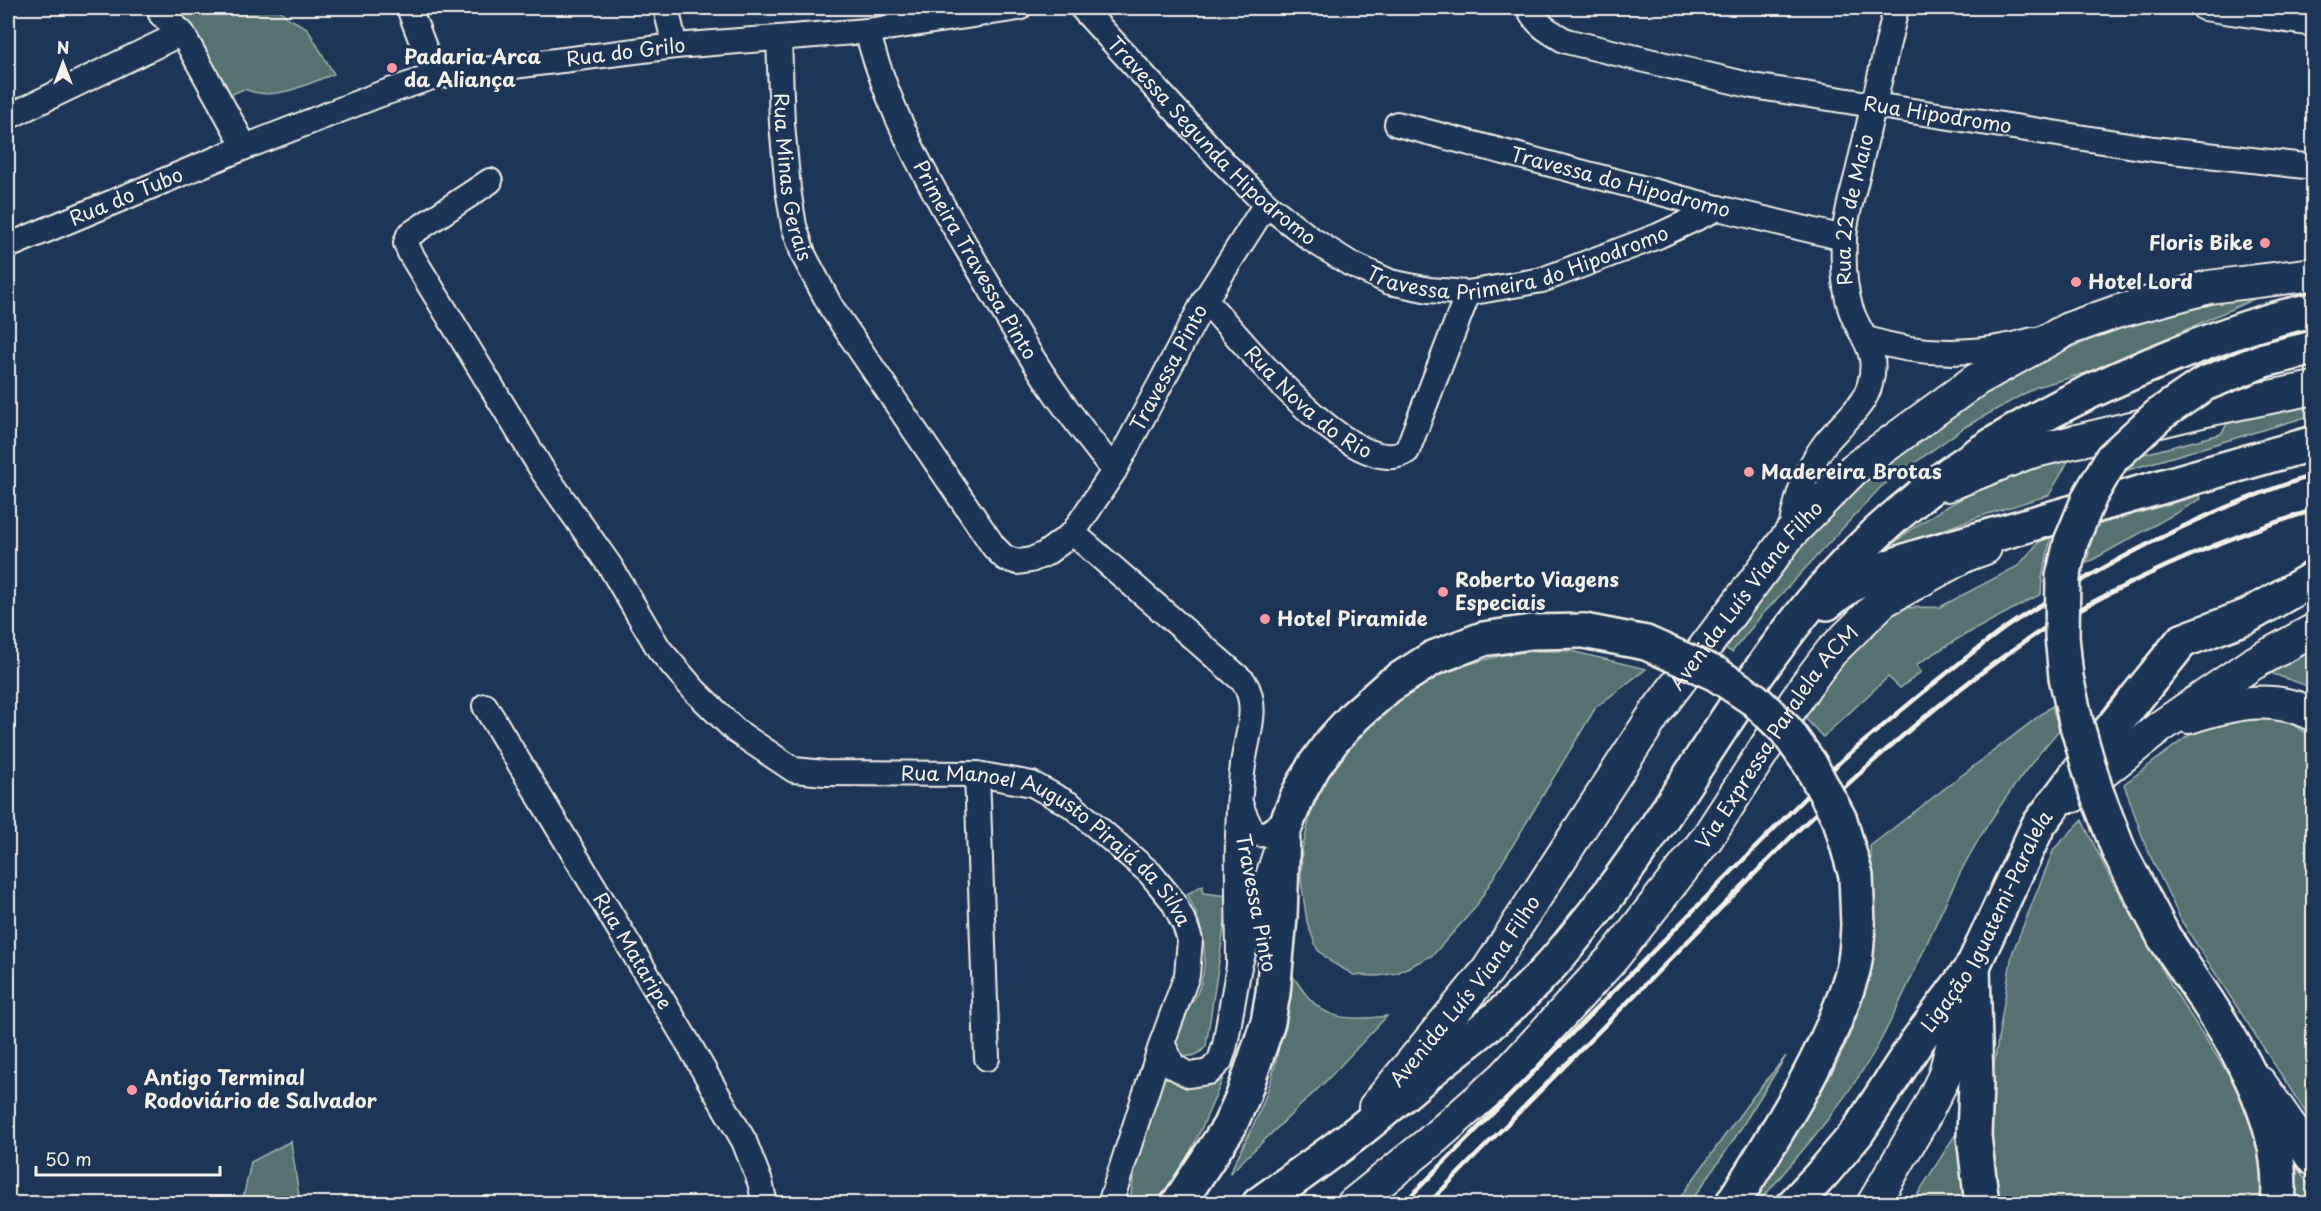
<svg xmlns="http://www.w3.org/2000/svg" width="2321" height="1211" viewBox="0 0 2321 1211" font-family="'Playpen Sans',sans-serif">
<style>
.green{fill:#557270;stroke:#a4b2ac;stroke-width:1.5}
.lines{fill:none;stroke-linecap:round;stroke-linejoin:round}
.minor-casing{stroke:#f4f1e8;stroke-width:28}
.major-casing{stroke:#f4f1e8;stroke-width:36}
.highway-casing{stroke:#f4f1e8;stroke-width:38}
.minor{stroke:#1d3557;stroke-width:24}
.major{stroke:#1d3557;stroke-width:32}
.highway{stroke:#1d3557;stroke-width:33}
.rail{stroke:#f4f1e8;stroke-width:4.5}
.highway-bridge-casing{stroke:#f4f1e8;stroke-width:38;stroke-linecap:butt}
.highway-bridge{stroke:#1d3557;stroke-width:33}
.poi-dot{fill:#ff9aa2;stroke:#1d3557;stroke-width:2}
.labels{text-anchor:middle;stroke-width:6;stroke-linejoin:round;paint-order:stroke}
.street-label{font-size:20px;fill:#f4f1e8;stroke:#1d3557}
.poi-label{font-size:20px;font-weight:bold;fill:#f4f1e8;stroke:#1d3557;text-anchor:start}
</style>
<rect width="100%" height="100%" fill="#1d3557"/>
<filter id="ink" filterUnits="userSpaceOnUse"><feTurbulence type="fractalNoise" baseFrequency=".0167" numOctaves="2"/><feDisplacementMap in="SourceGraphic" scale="12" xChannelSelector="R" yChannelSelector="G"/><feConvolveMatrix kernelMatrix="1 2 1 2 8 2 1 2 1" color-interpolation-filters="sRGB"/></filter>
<g filter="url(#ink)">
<path class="green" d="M163,8H278L288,18L307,28L334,74C304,85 275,102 244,89L225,97Z
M2267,293L2094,371L2036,387L1965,427L1881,487L1761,616L1732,652L1720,646L1813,531L1860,482L1918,435L2018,370L2109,332L2221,299Z
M2313,402V415L2128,470L2140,455L2221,434L2229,421Z
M2070,458L2049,495L1981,516L1884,551C1940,503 1999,477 2070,458Z
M2200,495L2201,499L2087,563L2090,546L2097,525Z
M2051,537L2042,578L2041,594L1959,638L1916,665L1921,672L1900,688L1888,677L1823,737L1801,714L1841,659L1896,608L1940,607L2018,566L2039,542Z
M2313,648V688L2268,672Z
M1535,651H1571L1646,669L1596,707L1475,908L1433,955L1397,973L1378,976L1354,975L1331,962L1317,949L1307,922L1301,879L1302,850L1311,813L1330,769L1359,731L1398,698L1438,676L1469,664L1503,655Z
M2052,706L2059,730C2019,776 1984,825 1957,879C1929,935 1907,993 1877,1047C1846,1101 1805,1148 1765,1195L1757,1196L1755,1187C1804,1119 1849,1063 1867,979C1869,969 1872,958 1873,947C1875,914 1873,880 1870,846Z
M2263,715L2287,721L2313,737V1124L2182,922L2146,847L2124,784L2188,736L2209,725Z
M2082,820L2110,878L2148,944L2174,990L2249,1106L2261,1157L2264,1203L1998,1204L1992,1190L1988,1101L2012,954L2054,849Z
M1203,885V893L1229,896L1206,1046C1194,1063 1171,1058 1174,1036C1176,1019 1192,1006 1198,991C1211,958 1203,924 1187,894Z
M1287,967C1317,1015 1330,1023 1387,1016L1327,1080L1229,1174C1243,1145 1260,1116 1269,1086C1282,1047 1284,1007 1287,967Z
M1786,1056L1731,1144L1690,1203H1676L1752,1098Z
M1162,1075C1186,1089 1198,1087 1223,1078C1207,1116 1184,1177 1153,1203L1129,1204L1139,1149Z
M1962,1124L1968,1203H1912Z
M291,1141L300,1203H242L251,1162Z
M2297,1167L2313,1192V1203L2292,1204Z"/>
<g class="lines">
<defs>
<g id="minor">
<path d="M159,8L161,14L182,33L245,147"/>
<path d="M409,8L435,76"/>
<path d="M666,8L675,46"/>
<path id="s1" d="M1082,8L1225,164L1266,204L1311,239L1349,263L1390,282L1429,290L1468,293L1542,280L1658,236L1718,208"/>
<path id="s2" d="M1529,8C1536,25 1550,32 1566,41L1753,86L2154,149L2314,167"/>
<path d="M2204,8L2314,24"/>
<path id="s3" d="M867,31C889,112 926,179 968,250C997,299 1024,349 1056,394C1075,421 1095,446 1114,471"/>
<path id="s4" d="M779,38L782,124L788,189L794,226L804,256L831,307L994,547L1005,558L1018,562L1031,560L1045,554L1073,533L1114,471L1205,300L1266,204"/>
<path d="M8,117L182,33"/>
<path id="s5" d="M1397,124L1718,208L1844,238"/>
<path id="s6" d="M490,181L409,235L406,243L410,253L544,473L610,566L659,649L695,691L736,731L794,770L825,773L977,774L1032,784L1071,805L1150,873L1173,901L1185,925L1190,940L1187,975L1162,1043L1110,1204"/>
<path id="s7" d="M8,246L245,147L378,95L435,76L675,46L867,31L1019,8"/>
<path id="s8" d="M1205,300C1238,335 1356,486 1407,451L1468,293"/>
<path d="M1867,339C1920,356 1979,356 2033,340"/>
<path d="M1073,533L1244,682C1259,706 1248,732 1244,758C1234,823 1239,900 1239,966"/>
<path id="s9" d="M1790,534C1796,501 1804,472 1824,445C1838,426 1864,408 1870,384C1880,348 1859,337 1850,307C1844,286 1843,260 1844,239C1845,216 1854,190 1859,168C1872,114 1884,61 1896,8"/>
<path id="s10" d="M485,706L688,1043L744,1141L760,1182L765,1204"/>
<path d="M977,774L987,1058"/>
<path d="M1241,806C1255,844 1262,840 1290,816"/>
<path d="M1162,1043L1173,1066L1189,1075L1209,1072L1220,1061L1225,1045L1239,966L1275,854"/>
</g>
<g id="major">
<path d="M1947,485L2027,453L2206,410L2314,388"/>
<path d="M2189,717C2230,704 2273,693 2314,715"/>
<path d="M2073,796L2160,727L2252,664L2314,630"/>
<path d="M2260,1083L2314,1160"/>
<path id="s11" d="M1375,1107L1488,970L1656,712L1790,534L1854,469L1976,380L2068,329L2116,312L2209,287L2314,274"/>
<path id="s12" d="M1353,1204L1430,1142L1504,1077L1613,958L1707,838L1806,685L1831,652L1883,601L1966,555L1985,548"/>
<path d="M1873,1204L1924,1117L1944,1077L1969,983"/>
</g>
<g id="highway">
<path d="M1827,603C1854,579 1886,567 1920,556L2314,443"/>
<path d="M2164,937C2214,1013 2288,1107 2278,1204"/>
<path d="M1973,966L1976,1083L1974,1136L1982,1204"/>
<path d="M1178,1204L1229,1127L1243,1096L1268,1022L1273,993L1280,917L1283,832L1299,793L1314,766L1333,740L1355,716L1389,686L1433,658L1483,639L1531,632L1584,631"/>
<path d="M1259,1204C1288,1183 1317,1163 1346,1141C1378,1117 1408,1090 1439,1064C1466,1042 1496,1021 1521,996C1541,977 1561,955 1578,933C1665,829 1726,706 1812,602C1909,484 2031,412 2172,356C2217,338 2265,319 2314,310"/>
<path d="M1732,1204C1778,1130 1829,1054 1853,970C1857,956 1857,940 1858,925"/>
<path id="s13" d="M1794,1204L1823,1173L1857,1133L1918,1040L1973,966L2038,826L2104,738L2182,641L2248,616L2314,578"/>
</g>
</defs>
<use href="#minor" class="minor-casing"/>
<use href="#major" class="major-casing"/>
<use href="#highway" class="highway-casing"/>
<use href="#minor" class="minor"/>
<use href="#major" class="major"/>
<use href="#highway" class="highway"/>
<path class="rail" d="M1403,1204L1842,760C1896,715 1949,669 2005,628C2031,610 2059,594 2086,578C2161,535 2231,501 2314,475
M1428,1204L1793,835C1870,762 1950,691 2039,632C2055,621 2074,613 2091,603C2162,565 2236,534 2314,510"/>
<defs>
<path id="highway-bridge" d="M1584,631L1646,643L1716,674L1755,700L1786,730L1810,764L1840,820L1856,876L1858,925
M2164,937L2119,851L2096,791L2076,722L2066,677L2062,636L2063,577L2071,542L2090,496L2112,458L2160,414L2204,384L2264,360L2314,348"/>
</defs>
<use href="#highway-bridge" class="highway-bridge-casing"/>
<use href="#highway-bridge" class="highway-bridge"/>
</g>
</g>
<g class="poi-dot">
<circle cx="392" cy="68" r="6"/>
<circle cx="2265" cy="243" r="6"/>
<circle cx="2076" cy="282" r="6"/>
<circle cx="1749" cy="472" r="6"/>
<circle cx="1443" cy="592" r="6"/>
<circle cx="1265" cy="619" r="6"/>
<circle cx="132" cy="1090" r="6"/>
</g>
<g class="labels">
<g class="street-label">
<text dy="7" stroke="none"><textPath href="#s7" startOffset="652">Rua do Grilo</textPath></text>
<text dy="7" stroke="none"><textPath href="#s2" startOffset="430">Rua Hipodromo</textPath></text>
<text dy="7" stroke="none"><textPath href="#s1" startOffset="186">Travessa Segunda Hipodromo</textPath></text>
<text dy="7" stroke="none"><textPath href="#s4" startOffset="140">Rua Minas Gerais</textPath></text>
<text dy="7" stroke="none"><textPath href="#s5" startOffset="231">Travessa do Hipodromo</textPath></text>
<text dy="7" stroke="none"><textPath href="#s7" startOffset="128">Rua do Tubo</textPath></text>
<text dy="7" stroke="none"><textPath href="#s9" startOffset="354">Rua 22 de Maio</textPath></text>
<text dy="7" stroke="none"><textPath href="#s1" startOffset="548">Travessa Primeira do Hipodromo</textPath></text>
<text dy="7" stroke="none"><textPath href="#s3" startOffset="254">Primeira Travessa Pinto</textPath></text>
<text dy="7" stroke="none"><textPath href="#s4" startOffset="852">Travessa Pinto</textPath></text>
<text dy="7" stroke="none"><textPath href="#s8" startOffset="146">Rua Nova do Rio</textPath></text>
<text dy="7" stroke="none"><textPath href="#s11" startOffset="633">Avenida Luís Viana Filho</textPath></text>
<text dy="7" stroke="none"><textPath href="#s12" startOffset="634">Via Expressa Paralela ACM</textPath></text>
<text dy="7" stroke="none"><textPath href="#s6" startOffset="1046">Rua Manoel Augusto Pirajá da Silva</textPath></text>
<text transform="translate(1256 903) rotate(79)" y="7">Travessa Pinto</text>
<text dy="7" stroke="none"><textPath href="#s13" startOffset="344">Ligação Iguatemi-Paralela</textPath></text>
<text dy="7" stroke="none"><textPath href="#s10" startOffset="286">Rua Mataripe</textPath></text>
<text dy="7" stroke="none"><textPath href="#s11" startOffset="147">Avenida Luís Viana Filho</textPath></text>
</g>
<g class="poi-label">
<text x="404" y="64">Padaria Arca<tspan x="404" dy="23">da Aliança</tspan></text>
<text x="2253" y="250" text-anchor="end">Floris Bike</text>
<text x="2088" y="289">Hotel Lord</text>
<text x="1761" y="479">Madereira Brotas</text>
<text x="1455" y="587">Roberto Viagens<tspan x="1455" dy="23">Especiais</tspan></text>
<text x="1277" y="626">Hotel Piramide</text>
<text x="144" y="1085">Antigo Terminal<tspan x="144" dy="23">Rodoviário de Salvador</tspan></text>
</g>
</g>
<rect width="2321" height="1211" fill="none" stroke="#1d3557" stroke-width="30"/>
<rect x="15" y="15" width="2291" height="1181" fill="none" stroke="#f4f1e8" stroke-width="2" filter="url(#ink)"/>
<g transform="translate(63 63)" stroke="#1d3557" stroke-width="4.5" paint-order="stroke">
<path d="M0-4.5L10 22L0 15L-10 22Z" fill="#f4f1e8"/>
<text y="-9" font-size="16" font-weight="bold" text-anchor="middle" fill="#f4f1e8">N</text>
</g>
<path d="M36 1166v9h184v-9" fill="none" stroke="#f4f1e8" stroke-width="3"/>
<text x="45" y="1166" font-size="18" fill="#f4f1e8" stroke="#1d3557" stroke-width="4.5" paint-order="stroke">50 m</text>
</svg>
